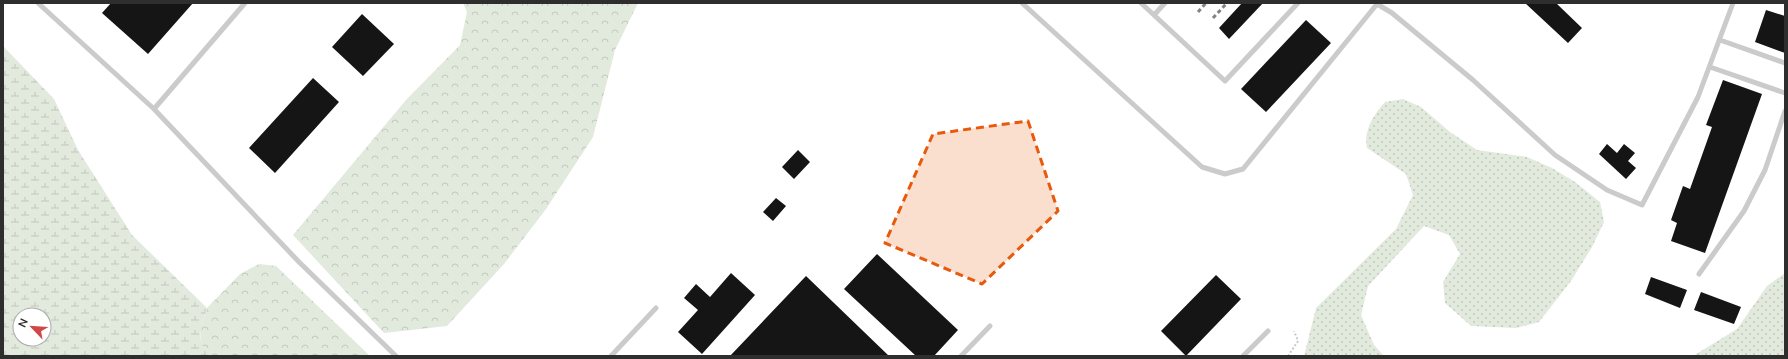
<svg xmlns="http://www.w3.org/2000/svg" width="1788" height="359" viewBox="0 0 1788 359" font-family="'Nunito Sans',sans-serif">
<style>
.grass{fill:url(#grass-dots)}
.forest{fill:url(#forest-crowns)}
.wetland{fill:url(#wetland-marsh);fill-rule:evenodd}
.building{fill:#151515}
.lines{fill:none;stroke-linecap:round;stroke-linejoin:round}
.path{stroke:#c8c8c8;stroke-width:2;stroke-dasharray:2 2;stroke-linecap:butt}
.lane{stroke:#cbcbcb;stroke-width:5}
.rail{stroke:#838383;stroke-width:3;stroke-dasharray:4 3;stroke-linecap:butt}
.marked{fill:#e8590c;fill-opacity:0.2;stroke:#e8590c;stroke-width:3;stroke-dasharray:8 5;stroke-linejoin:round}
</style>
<defs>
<pattern id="grass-dots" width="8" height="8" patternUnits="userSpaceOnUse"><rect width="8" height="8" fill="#e2e9dd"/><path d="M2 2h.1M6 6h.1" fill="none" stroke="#c2c8be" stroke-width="1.8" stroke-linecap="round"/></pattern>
<pattern id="forest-crowns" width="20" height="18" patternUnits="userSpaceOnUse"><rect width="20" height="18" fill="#e2e9dd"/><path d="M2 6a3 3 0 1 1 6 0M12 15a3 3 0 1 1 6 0" fill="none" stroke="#c2c8be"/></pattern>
<pattern id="wetland-marsh" width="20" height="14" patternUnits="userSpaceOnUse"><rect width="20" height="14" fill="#e2e9dd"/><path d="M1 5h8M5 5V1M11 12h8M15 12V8" fill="none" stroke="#c2c8be"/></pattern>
</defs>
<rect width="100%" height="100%" fill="#fff"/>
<path class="grass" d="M1403,99L1421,107L1450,132L1477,150L1527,157L1552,168L1575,182L1600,202L1604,222L1592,247L1571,281L1539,322L1516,328L1471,326L1445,303L1443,282L1460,254L1449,235L1424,226L1368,286L1361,315L1374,345L1384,356H1304L1316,308L1396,229L1413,195L1406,174L1367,148C1363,131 1374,114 1385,102Z
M1785,273V356H1693L1737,329L1767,286Z"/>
<path class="forest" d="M463,3H638L615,50L593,137L546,209L504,264L447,326L384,333L293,235L406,100L460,45L467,12Z
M259,264L276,266L370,356H209L202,348L200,330L207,308L240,274Z"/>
<path class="wetland" d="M3,46L54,99L78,150L132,235L207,308C201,327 195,339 209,356H3ZM20,315H44V339H20Z"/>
<path class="building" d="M111,3H193L148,54L102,13Z
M1242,3H1263L1229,39L1219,28Z
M1525,3H1556L1582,28L1568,43Z
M1766,10L1785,16V53L1755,42Z
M362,14L394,44L363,76L332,47Z
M1306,20L1331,43L1266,112L1241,89Z
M313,78L339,102L275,173L249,148Z
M1723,80L1762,94L1705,253L1671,241L1677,223L1671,220L1683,186L1690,189L1712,127L1706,125Z
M1607,144L1617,153L1624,144L1635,153L1628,161L1636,168L1626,179L1599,154Z
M798,150L810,162L794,179L782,167Z
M776,198L786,206L773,221L763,212Z
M877,254L958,330L934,356H916L844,289Z
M731,273L755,295L702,354L678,332L698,310L684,298L696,284L710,297Z
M1216,275L1241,299L1186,356L1161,331Z
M806,276L889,356H730Z
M1651,277L1687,290L1680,308L1645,294Z
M1701,292L1741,307L1734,324L1694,310Z"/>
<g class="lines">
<path class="path" d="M1288,356L1298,341L1294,331"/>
<path class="lane" d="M38,3L154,109L299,262L396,356
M1022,3L1202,167L1225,174L1243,169L1377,4L1392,13L1473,80L1555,155L1607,190L1642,205L1698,97L1733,3
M1141,3L1225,81L1298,3
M1154,15L1165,3
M1720,40L1785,63
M1710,67L1785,93
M154,109L245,3
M1699,274L1744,211L1765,170L1785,111
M611,356L656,308
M961,356L990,326
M1243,356L1268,331"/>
<path class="rail" d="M1198,12L1206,3
M1213,18L1227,3"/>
</g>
<path class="marked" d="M1028,121L1058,211L982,284L885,243L933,134Z"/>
<rect width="1788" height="359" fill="none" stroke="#2e2e2e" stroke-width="8"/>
<g transform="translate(32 327) rotate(295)"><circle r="19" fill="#ffffff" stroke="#ababab"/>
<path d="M0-3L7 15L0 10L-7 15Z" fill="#cf4845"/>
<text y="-6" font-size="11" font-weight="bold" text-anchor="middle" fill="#2e2e2e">N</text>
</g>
</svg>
